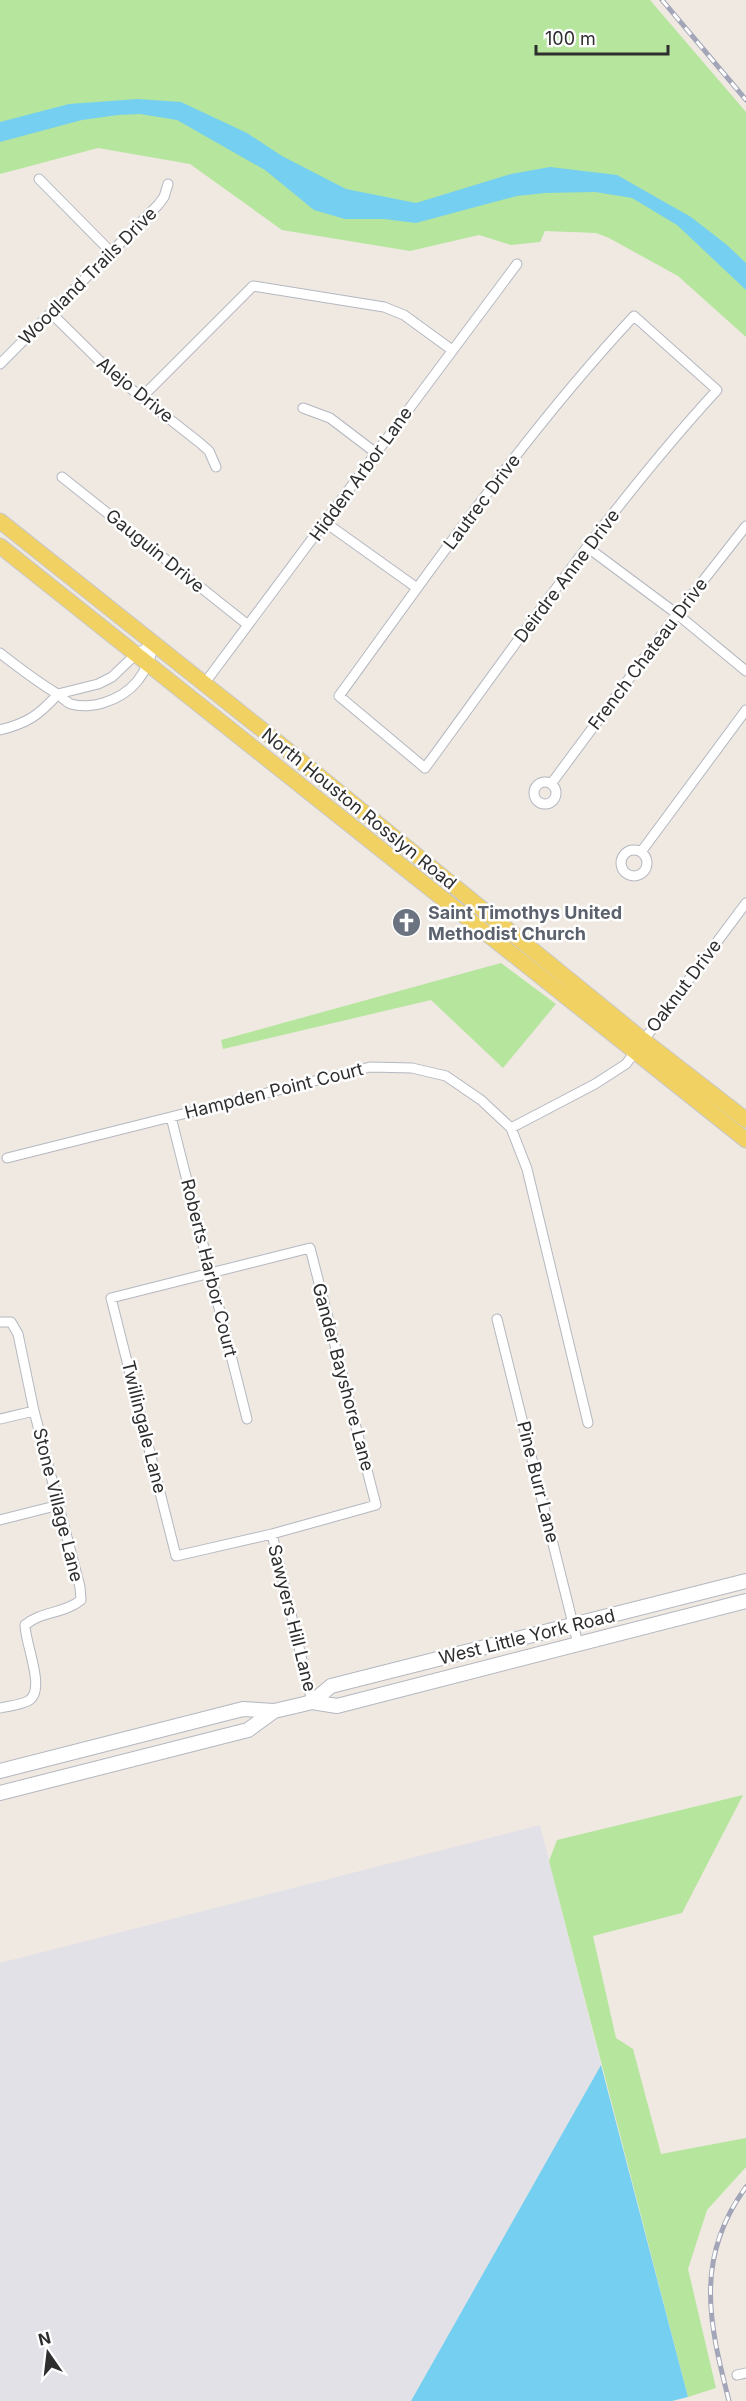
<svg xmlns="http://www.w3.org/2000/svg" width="746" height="2401" viewBox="0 0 746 2401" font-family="Inter,sans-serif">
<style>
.industrial{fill:#e3e1e8}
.green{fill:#b6e59e}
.water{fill:#75cff0}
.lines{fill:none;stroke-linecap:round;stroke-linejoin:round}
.minor-casing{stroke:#b4b7c1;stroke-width:11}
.secondary-casing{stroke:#b4b7c1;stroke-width:16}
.primary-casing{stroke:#c9c9c9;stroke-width:17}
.minor{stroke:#fff;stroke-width:9}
.secondary{stroke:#fff;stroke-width:14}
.primary{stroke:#f2d163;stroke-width:15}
.rail-casing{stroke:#a3a6b8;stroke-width:5}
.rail{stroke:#fff;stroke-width:3;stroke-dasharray:9;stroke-linecap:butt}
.labels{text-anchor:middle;stroke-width:5;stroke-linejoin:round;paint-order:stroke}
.street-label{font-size:18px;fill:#2e2e2e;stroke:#fff}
.worship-label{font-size:18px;font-weight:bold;fill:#5b616d;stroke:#fff;text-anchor:start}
</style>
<rect width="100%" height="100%" fill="#efe9e1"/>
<path class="industrial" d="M540,1825L601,2065L411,2401H0V1963Z"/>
<path class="green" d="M0,0H650L746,112V337L678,276L609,238L596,233L545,231L540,242L511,245L479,235L410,251L282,230L190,164L98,148L0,174Z
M501,963L556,1004L503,1068L431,1000L223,1049L221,1040Z
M743,1795L682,1913L593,1936L616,2038L633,2049L661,2154L746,2138V2167L707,2210L688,2269L716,2388L688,2397L549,1861L557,1840Z"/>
<path class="water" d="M138,99L181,102L247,133L282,156L346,189L416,203L511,174L550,167L617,175L691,217L727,245L746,263V290L677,225L632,198L595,192L545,193L517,196L416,223L384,219H345L314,210L265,170L177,120L140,114L118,115L82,120L0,142V122L69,104Z
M601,2065L688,2397L672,2401H411Z"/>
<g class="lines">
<defs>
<path id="minor" d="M39,179L112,253
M51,313L116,377L200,443L209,451L216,467
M634,316L717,390C609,508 519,640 425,768L339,696C433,567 525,433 634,316Z
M0,364L158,205L164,197L168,184
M141,398L253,286L384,307L404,315L452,350
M303,408L330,418L376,453
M62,477L248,625
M326,523L417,588
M587,547L677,614L746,671
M0,653C18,667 36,681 56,693C61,696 66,702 71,704C81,707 94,706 103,703C133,694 147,674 154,644
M204,684L517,264
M58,694L98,684L112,677L136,654L154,644
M0,730C28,723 39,715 58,694
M534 793a11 11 0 1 1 22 0a11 11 0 1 1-22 0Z
M551,784L677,614L746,526
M621 863a13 13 0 1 1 26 0a13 13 0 1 1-26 0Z
M641,852L746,710
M171,1117L247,1419
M511,1128L595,1084L626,1064L746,903
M7,1158L370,1067L412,1068L446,1076L481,1100L511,1128L527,1169L588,1423
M310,1248L376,1505L272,1534L176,1556L111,1298Z
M497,1319L578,1644
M0,1322H11L18,1334L34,1411L80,1587L81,1600C64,1614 41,1611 25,1625C25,1644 47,1691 28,1701C20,1705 9,1706 0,1708
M0,1419L34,1411
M0,1520L59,1505
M272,1534L312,1702
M737,2375L746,2373"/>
<path id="secondary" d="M312,1702L337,1706L746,1601
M0,1771L243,1709L274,1711L300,1705L312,1702L331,1686L746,1581
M0,1793L248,1730L274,1711"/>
<path id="primary" d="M0,521L270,736L643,1040L746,1120
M0,546L746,1140"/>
</defs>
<use href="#minor" class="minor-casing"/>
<use href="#secondary" class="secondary-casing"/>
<use href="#primary" class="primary-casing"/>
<use href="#minor" class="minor"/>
<use href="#secondary" class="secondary"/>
<use href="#primary" class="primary"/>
<defs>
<path id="rail" d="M662,0L746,100
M729,2401C709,2323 694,2258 746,2187"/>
</defs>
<use href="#rail" class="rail-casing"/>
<use href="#rail" class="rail"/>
</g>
<defs>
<symbol id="church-disc" viewBox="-11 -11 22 22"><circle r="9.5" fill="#6b7280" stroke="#fff"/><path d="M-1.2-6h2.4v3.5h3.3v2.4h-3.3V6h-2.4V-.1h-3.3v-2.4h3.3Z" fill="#fff"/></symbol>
</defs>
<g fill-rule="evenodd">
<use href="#church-disc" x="390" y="906" width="33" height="33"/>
</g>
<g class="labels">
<g class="street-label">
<text transform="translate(88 276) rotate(-45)" y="6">Woodland Trails Drive</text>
<text transform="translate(135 390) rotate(39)" y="6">Alejo Drive</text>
<text transform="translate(361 474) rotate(-54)" y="6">Hidden Arbor Lane</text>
<text transform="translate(482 502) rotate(-53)" y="6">Lautrec Drive</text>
<text transform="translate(155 551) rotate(39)" y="6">Gauguin Drive</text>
<text transform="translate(567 576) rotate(-53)" y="6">Deirdre Anne Drive</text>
<text transform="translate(648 654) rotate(-53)" y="6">French Chateau Drive</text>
<text transform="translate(359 809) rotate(39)" y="6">North Houston Rosslyn Road</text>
<text transform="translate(684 986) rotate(-53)" y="6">Oaknut Drive</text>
<text transform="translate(274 1091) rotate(-14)" y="6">Hampden Point Court</text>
<text transform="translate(209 1268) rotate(76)" y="6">Roberts Harbor Court</text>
<text transform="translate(343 1377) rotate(75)" y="6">Gander Bayshore Lane</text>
<text transform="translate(144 1427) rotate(76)" y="6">Twillingale Lane</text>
<text transform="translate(538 1482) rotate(76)" y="6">Pine Burr Lane</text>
<text transform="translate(58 1505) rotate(76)" y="6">Stone Village Lane</text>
<text transform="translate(292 1618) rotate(76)" y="6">Sawyers Hill Lane</text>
<text transform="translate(527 1637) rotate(-14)" y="6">West Little York Road</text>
</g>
<g class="worship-label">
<text x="428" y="919">Saint Timothys United<tspan x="428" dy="21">Methodist Church</tspan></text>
</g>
</g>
<g transform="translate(48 2353) rotate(346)" stroke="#ffffff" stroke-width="4.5" paint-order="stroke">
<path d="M0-4.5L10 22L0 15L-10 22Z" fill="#2e2e2e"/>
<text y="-9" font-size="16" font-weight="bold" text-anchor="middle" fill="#2e2e2e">N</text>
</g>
<path d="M536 45v9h132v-9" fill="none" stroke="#2e2e2e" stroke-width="3"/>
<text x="545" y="45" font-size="18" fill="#2e2e2e" stroke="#ffffff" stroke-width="4.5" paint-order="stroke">100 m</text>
</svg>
